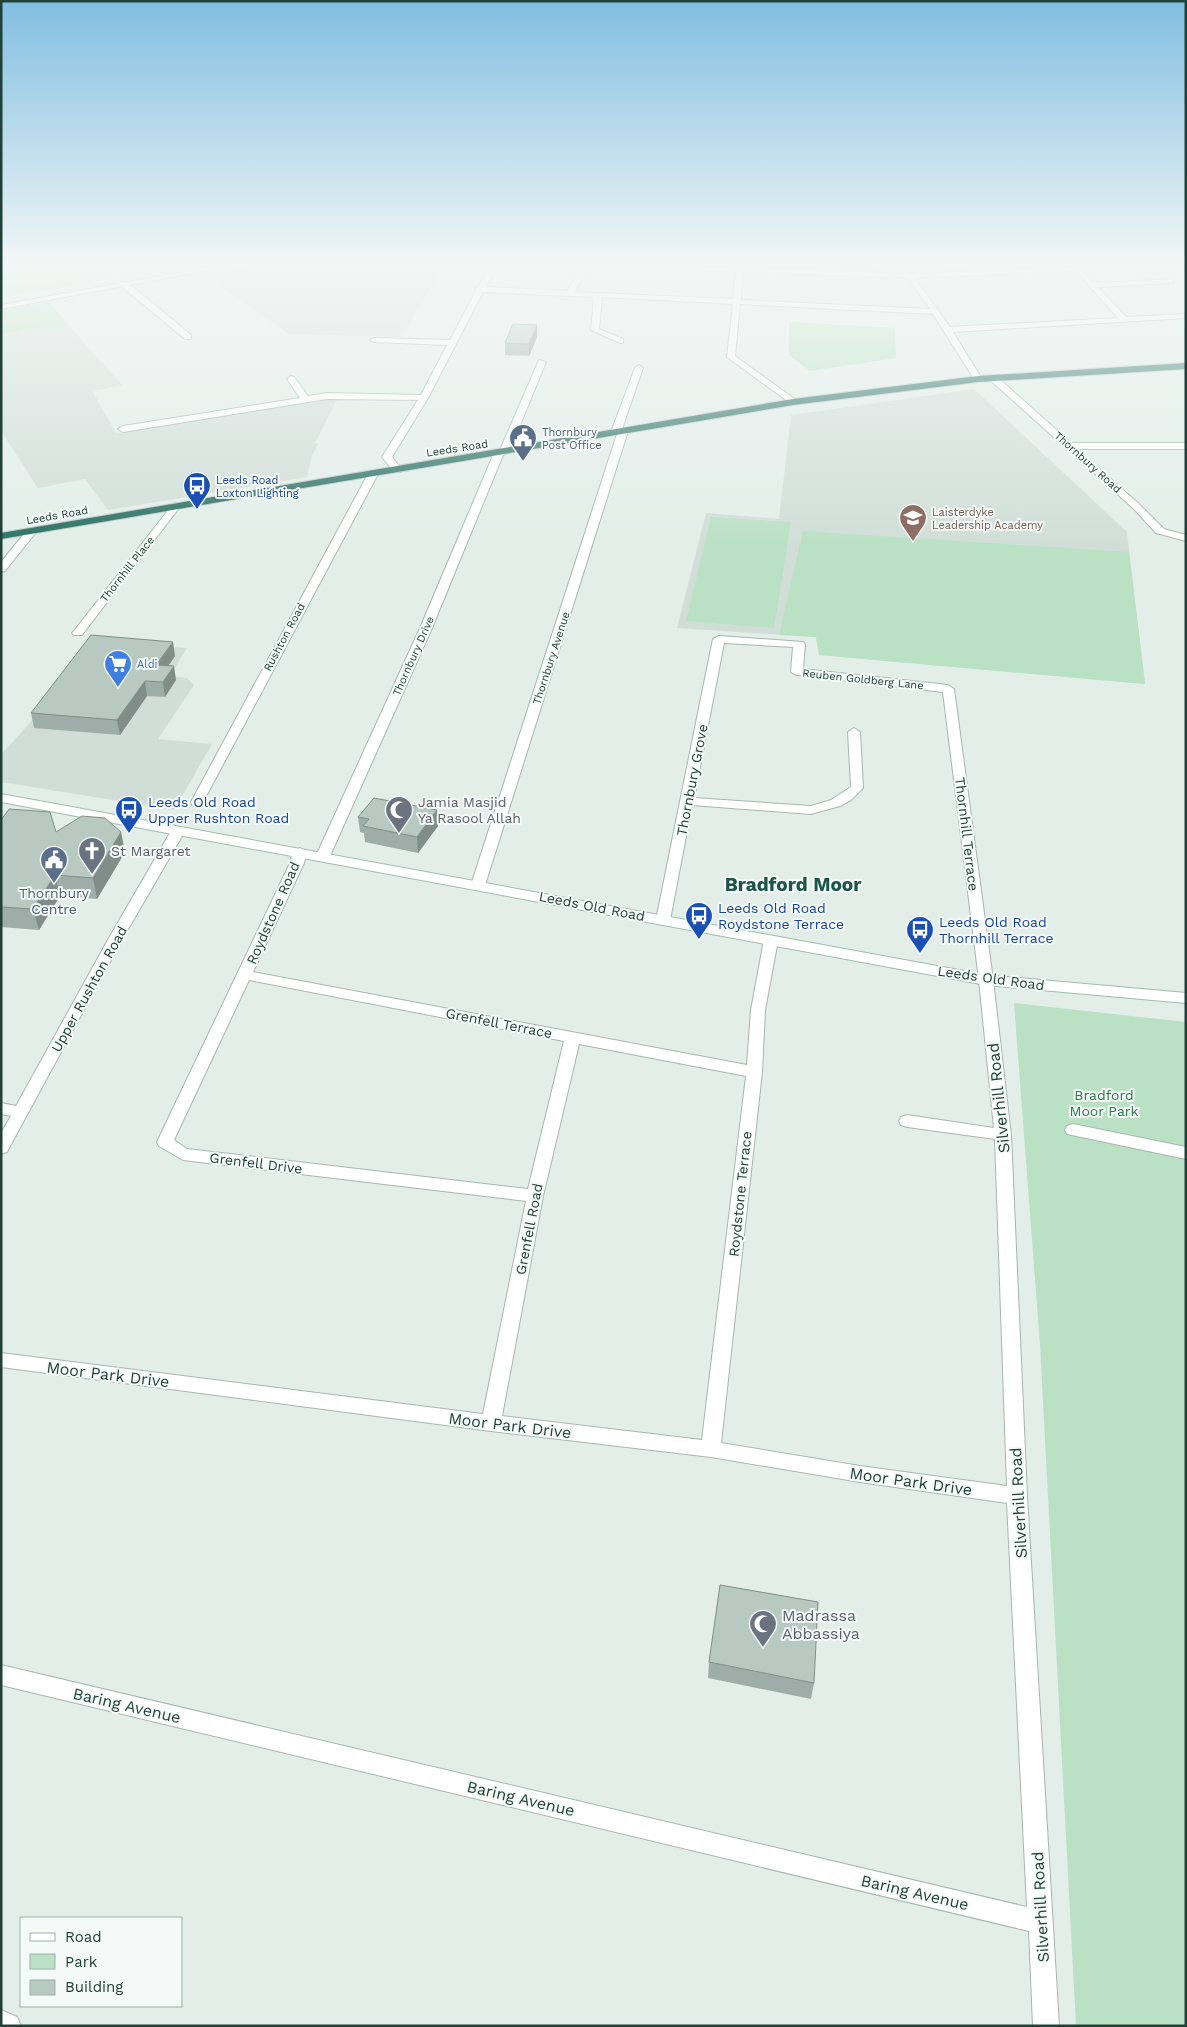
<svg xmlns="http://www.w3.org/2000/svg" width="1187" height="2027" viewBox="0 0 1187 2027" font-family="'Work Sans',sans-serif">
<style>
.built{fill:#d1ded8}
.green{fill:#bae1c4}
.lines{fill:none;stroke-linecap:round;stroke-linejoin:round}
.street-casing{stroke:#a5b7b0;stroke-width:2}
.secondary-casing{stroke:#a0bbb1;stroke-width:2}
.highway-casing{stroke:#c1cac7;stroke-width:2}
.street{fill:#fff;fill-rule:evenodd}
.secondary{fill:#fff;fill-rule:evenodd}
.highway{fill:#2a7060;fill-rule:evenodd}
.wall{fill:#9eada7}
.shaded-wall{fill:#818d88}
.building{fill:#b8c9c2;stroke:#818d88}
.labels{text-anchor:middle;stroke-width:4;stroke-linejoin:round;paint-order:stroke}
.far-service-label{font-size:11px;fill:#4e5e75;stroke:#f4faf7;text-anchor:start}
.far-street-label{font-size:11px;fill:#214138;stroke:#f4faf7}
.far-transit-label{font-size:11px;fill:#164399;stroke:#f4faf7;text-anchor:start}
.far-education-label{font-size:11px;fill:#785e54;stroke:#f4faf7;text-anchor:start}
.far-shop-label{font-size:11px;fill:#366cbe;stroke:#f4faf7;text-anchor:start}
.street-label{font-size:14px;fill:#214138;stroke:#f4faf7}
.transit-label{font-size:14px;fill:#164399;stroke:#f4faf7;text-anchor:start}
.worship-label{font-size:14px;fill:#5b616d;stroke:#f4faf7;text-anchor:start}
.service-label{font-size:14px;fill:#4e5e75;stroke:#f4faf7}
.park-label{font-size:14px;fill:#287c47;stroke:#f4faf7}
.near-street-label{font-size:16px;fill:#214138;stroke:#f4faf7}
.near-worship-label{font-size:16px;fill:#5b616d;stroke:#f4faf7;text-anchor:start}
.district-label{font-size:19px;font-weight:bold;fill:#1b5546;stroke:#f4faf7}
</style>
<rect width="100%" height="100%" fill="#e3eee9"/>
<path class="built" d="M253,266H444L401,337L289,334L203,275Z
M67,323L122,385L92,391L116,433L338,398L315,443H318L311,459L307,477L108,510L85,479L38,488L1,431V334Z
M974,389L1127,532L1145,684L819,655L816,637L677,628L706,513L779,519L791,415Z
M94,643L187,648L170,676L187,678L194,685L158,739L212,744L174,810L1,782V754L22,732Z"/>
<path class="green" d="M1,266H185L1,298Z
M733,266H909L911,272L896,273Z
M49,302L67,323L1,334V310Z
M789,322L895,328L896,358L810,371L789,355Z
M711,517L791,522L774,628L686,621Z
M803,531L1129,552L1145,684L819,655L816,637L779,635Z
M1014,1003L1186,1022V2026H1076L1040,1345Z"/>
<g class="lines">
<defs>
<path id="street" d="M490,266H497L486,287L567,291L583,266H589L575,292L733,299L736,272L650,268L646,266L740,267L910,274L1079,266L1094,283L1173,279V283H1170L1098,287L1126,317L1186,314V318L953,332L982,379L978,382L974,379L933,314L740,304L735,356L796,400L797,402L793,405L727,357L733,304L602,297L599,329L623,339V343H620L591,330L594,297L483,292L428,398L392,457L402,470L400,472H394L382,457L418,400L327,399L123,432L118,429L123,426L300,398L287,379L291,376L294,377L308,396L327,393L421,395L447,345L374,342L370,340L374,338L450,340L476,291L475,289L478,287ZM1076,271L1118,318L950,327L915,278ZM743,272L908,278L930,309L741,300Z
M121,282H127L191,335V339H185L121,286Z
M539,360L546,362L509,452L503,455L432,628L330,856L323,860L318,859L316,856L420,628L494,453L500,450Z
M639,365L643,368L622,429L628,431L485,885L478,889L473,888L471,885L617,434L611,432L635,368Z
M990,376H996L1071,443H1186V449H1077L1140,505L1164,529L1186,535V541L1156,533L1134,509L990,380Z
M373,471L378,474L203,802L197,806L192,805L191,802L368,474Z
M176,503L181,506L179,508L82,635H74L72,633L74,631L173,504Z
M32,528L37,531L5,571L1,572V562L28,529Z
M719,636L803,642L805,644L803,669L948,685L954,689L993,980L1011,1135L1027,1496L1059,2026H1033L1029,1931L1,1685V1665L1027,1907L1007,1503L860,1482L711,1457L491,1431L1,1367V1353L483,1414L526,1201L183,1160L159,1146L157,1142L290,863L293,852L300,848L307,852L304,863L253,972L747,1065L751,1010L764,940L766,937H776L778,940L765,1010L762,1072L721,1443L860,1466L1007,1486L995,1139L907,1127L901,1125L899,1121L901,1117L907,1115L994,1128L979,980L943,692L797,675L791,672L793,647L724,643L694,798L811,806L831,800L851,787L848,732L854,728L860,732L863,788L851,800L840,806L811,814L692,805L670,920L668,923H658L656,920L713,639ZM249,980L564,1041L528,1189L187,1149L174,1140ZM579,1044L746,1076L702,1440L502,1416L543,1196Z
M178,827L185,831L123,938L9,1148L7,1152L1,1154V1133L11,1116L1,1114V1103L16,1106L109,938L171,831Z
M1073,1124L1186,1147V1159L1067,1134L1065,1130L1067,1126Z
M1,2010L17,2017L21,2026H1Z"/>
<path id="secondary" d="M216,266H230L1,309V305Z
M1,794L986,975L1186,993V1003L986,985L1,802Z"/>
<path id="highway" d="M1186,363V369L978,382L793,405L1,539V533L793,399L978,376Z"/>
</defs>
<use href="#street" class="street-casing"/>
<use href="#secondary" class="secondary-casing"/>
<use href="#highway" class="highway-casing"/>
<use href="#street" class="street"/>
<use href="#secondary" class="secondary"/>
<use href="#highway" class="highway"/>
</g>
<path class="wall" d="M537,325V337L529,356L505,355V343Z
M175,656L169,665L176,680L165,697L147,696L120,735L34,728L31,713Z
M437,810L438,826L418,853L365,842L364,833L360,832L358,817Z
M1,820L56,832L125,852L97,899L60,896L39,930L1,927Z
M709,1662L814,1683L811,1699L708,1678Z"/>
<path class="shaded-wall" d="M537,325V337L529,356V344Z
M173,642L175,656L159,679L156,665Z
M174,666L176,680L165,697L163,682Z
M145,681L147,696L120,735L117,720Z
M437,810L438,826L418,853L417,837Z
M121,832L125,852L97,899L93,878Z
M55,875L60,896L39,930L33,909Z"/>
<path class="building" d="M513,324L537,325L529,344L505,343Z
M91,635L173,642L156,665L174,666L163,682L145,681L117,720L31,713Z
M374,798L437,810L417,837L363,826L369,819L358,817Z
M9,809L50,812L56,832L82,816L105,818L121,832L93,878L55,875L33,909L1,907V820Z
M720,1585L818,1602L814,1683L709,1662Z"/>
<linearGradient id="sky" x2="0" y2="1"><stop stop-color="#81bee1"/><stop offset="0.48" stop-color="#f2f7f5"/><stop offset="1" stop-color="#f2f7f5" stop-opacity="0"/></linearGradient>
<rect width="1187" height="549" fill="url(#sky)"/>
<defs>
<symbol id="civic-pin" viewBox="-11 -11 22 30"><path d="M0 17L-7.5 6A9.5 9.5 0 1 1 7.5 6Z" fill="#5c6f8a" stroke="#f4faf7"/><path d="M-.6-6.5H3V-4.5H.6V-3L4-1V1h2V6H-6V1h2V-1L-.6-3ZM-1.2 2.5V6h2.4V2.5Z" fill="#fff"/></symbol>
<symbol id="bus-pin" viewBox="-11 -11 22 30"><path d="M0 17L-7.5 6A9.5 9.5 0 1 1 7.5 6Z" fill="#1a4fb4" stroke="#f4faf7"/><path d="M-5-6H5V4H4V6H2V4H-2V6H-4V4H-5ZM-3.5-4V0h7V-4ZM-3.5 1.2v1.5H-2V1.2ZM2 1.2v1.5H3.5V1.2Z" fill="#fff"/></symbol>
<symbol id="school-pin" viewBox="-11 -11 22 30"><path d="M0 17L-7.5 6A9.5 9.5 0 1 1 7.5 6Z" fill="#8d6e63" stroke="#f4faf7"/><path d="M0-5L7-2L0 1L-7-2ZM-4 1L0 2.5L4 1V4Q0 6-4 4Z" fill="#fff"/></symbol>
<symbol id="supermarket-pin" viewBox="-11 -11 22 30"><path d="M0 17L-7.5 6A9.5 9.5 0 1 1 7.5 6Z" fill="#3f7fe0" stroke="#f4faf7"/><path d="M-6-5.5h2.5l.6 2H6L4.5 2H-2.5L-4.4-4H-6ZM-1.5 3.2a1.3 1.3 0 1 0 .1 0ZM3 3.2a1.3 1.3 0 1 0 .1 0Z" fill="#fff"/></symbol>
<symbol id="mosque-pin" viewBox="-11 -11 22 30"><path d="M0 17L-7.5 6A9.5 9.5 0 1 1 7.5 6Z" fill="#6b7280" stroke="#f4faf7"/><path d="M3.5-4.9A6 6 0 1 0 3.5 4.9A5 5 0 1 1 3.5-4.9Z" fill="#fff"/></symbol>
<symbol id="church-pin" viewBox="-11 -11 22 30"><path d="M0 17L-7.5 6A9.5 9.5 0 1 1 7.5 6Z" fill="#6b7280" stroke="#f4faf7"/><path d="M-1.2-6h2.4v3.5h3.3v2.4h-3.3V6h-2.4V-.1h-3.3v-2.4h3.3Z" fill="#fff"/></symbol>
</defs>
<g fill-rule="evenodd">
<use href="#civic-pin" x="507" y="422" width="32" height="43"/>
<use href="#bus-pin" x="181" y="470" width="32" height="43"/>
<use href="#school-pin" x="897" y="502" width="32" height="43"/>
<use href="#supermarket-pin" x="102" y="648" width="32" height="43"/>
<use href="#bus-pin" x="113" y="794" width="32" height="43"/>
<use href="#mosque-pin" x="383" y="794" width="32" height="43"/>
<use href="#church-pin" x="76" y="835" width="32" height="43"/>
<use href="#civic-pin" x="38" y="844" width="32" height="43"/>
<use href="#bus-pin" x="683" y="900" width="32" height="43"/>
<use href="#bus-pin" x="904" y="914" width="32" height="43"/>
<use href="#mosque-pin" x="747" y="1608" width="32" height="43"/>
</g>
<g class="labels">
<g class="far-service-label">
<text x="542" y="436">Thornbury<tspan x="542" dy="13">Post Office</tspan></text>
</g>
<g class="far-street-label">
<text transform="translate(457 448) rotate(-9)" y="4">Leeds Road</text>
<text transform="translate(1088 462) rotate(42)" y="4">Thornbury Road</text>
<text transform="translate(57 515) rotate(-10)" y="4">Leeds Road</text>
<text transform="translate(127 569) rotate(-52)" y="4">Thornhill Place</text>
<text transform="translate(284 637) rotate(-62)" y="4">Rushton Road</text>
<text transform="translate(413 656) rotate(-66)" y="4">Thornbury Drive</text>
<text transform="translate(551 658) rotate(-72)" y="4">Thornbury Avenue</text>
<text transform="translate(863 679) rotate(6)" y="4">Reuben Goldberg Lane</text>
</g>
<g class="far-transit-label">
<text x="216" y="484">Leeds Road<tspan x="216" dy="13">Loxton Lighting</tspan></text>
</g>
<g class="far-education-label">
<text x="932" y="516">Laisterdyke<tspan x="932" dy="13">Leadership Academy</tspan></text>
</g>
<g class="far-shop-label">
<text x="137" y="668">Aldi</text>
</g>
<g class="street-label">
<text transform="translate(692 780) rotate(-79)" y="5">Thornbury Grove</text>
<text transform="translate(967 834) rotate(83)" y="5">Thornhill Terrace</text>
<text transform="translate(592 906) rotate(11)" y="5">Leeds Old Road</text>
<text transform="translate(273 913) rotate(-66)" y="5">Roydstone Road</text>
<text transform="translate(991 978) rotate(8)" y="5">Leeds Old Road</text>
<text transform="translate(89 989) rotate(-61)" y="5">Upper Rushton Road</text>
<text transform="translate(499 1023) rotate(11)" y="5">Grenfell Terrace</text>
<text transform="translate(256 1163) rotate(7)" y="5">Grenfell Drive</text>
<text transform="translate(740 1194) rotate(-84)" y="5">Roydstone Terrace</text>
<text transform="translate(529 1229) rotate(-79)" y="5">Grenfell Road</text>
</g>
<g class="transit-label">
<text x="148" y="807">Leeds Old Road<tspan x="148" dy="16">Upper Rushton Road</tspan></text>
<text x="718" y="913">Leeds Old Road<tspan x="718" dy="16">Roydstone Terrace</tspan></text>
<text x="939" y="927">Leeds Old Road<tspan x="939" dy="16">Thornhill Terrace</tspan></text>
</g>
<g class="worship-label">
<text x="418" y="807">Jamia Masjid<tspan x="418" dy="16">Ya Rasool Allah</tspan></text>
<text x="111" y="856">St Margaret</text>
</g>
<g class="service-label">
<text x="54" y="898">Thornbury<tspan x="54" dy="16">Centre</tspan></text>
</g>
<g class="park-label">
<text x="1104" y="1100">Bradford<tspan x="1104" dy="16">Moor Park</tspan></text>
</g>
<g class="near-street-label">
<text transform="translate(998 1098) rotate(-96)" y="6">Silverhill Road</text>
<text transform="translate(108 1374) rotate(7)" y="6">Moor Park Drive</text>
<text transform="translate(510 1425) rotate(7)" y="6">Moor Park Drive</text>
<text transform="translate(911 1481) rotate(8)" y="6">Moor Park Drive</text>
<text transform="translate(1018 1503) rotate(-93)" y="6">Silverhill Road</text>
<text transform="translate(127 1705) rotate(13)" y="6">Baring Avenue</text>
<text transform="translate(521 1798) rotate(13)" y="6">Baring Avenue</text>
<text transform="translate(915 1892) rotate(13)" y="6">Baring Avenue</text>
<text transform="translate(1040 1907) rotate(-93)" y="6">Silverhill Road</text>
</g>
<g class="near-worship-label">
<text x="782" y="1621">Madrassa<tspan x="782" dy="18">Abbassiya</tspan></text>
</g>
<g class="district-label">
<text x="793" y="891">Bradford Moor</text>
</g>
</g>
<rect width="1187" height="2027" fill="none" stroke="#214138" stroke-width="5"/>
<rect x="20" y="1917" width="162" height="90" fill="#f4faf7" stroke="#a0b0ab"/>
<rect x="30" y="1933" width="25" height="8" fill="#ffffff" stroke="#a0b0ab"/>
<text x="65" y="1942" font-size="15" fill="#214138">Road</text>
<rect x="30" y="1954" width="25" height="15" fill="#bae1c4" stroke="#a0b0ab"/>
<text x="65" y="1967" font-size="15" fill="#214138">Park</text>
<rect x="30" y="1980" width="25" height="15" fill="#b8c9c2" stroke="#a0b0ab"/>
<text x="65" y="1992" font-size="15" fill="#214138">Building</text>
</svg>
